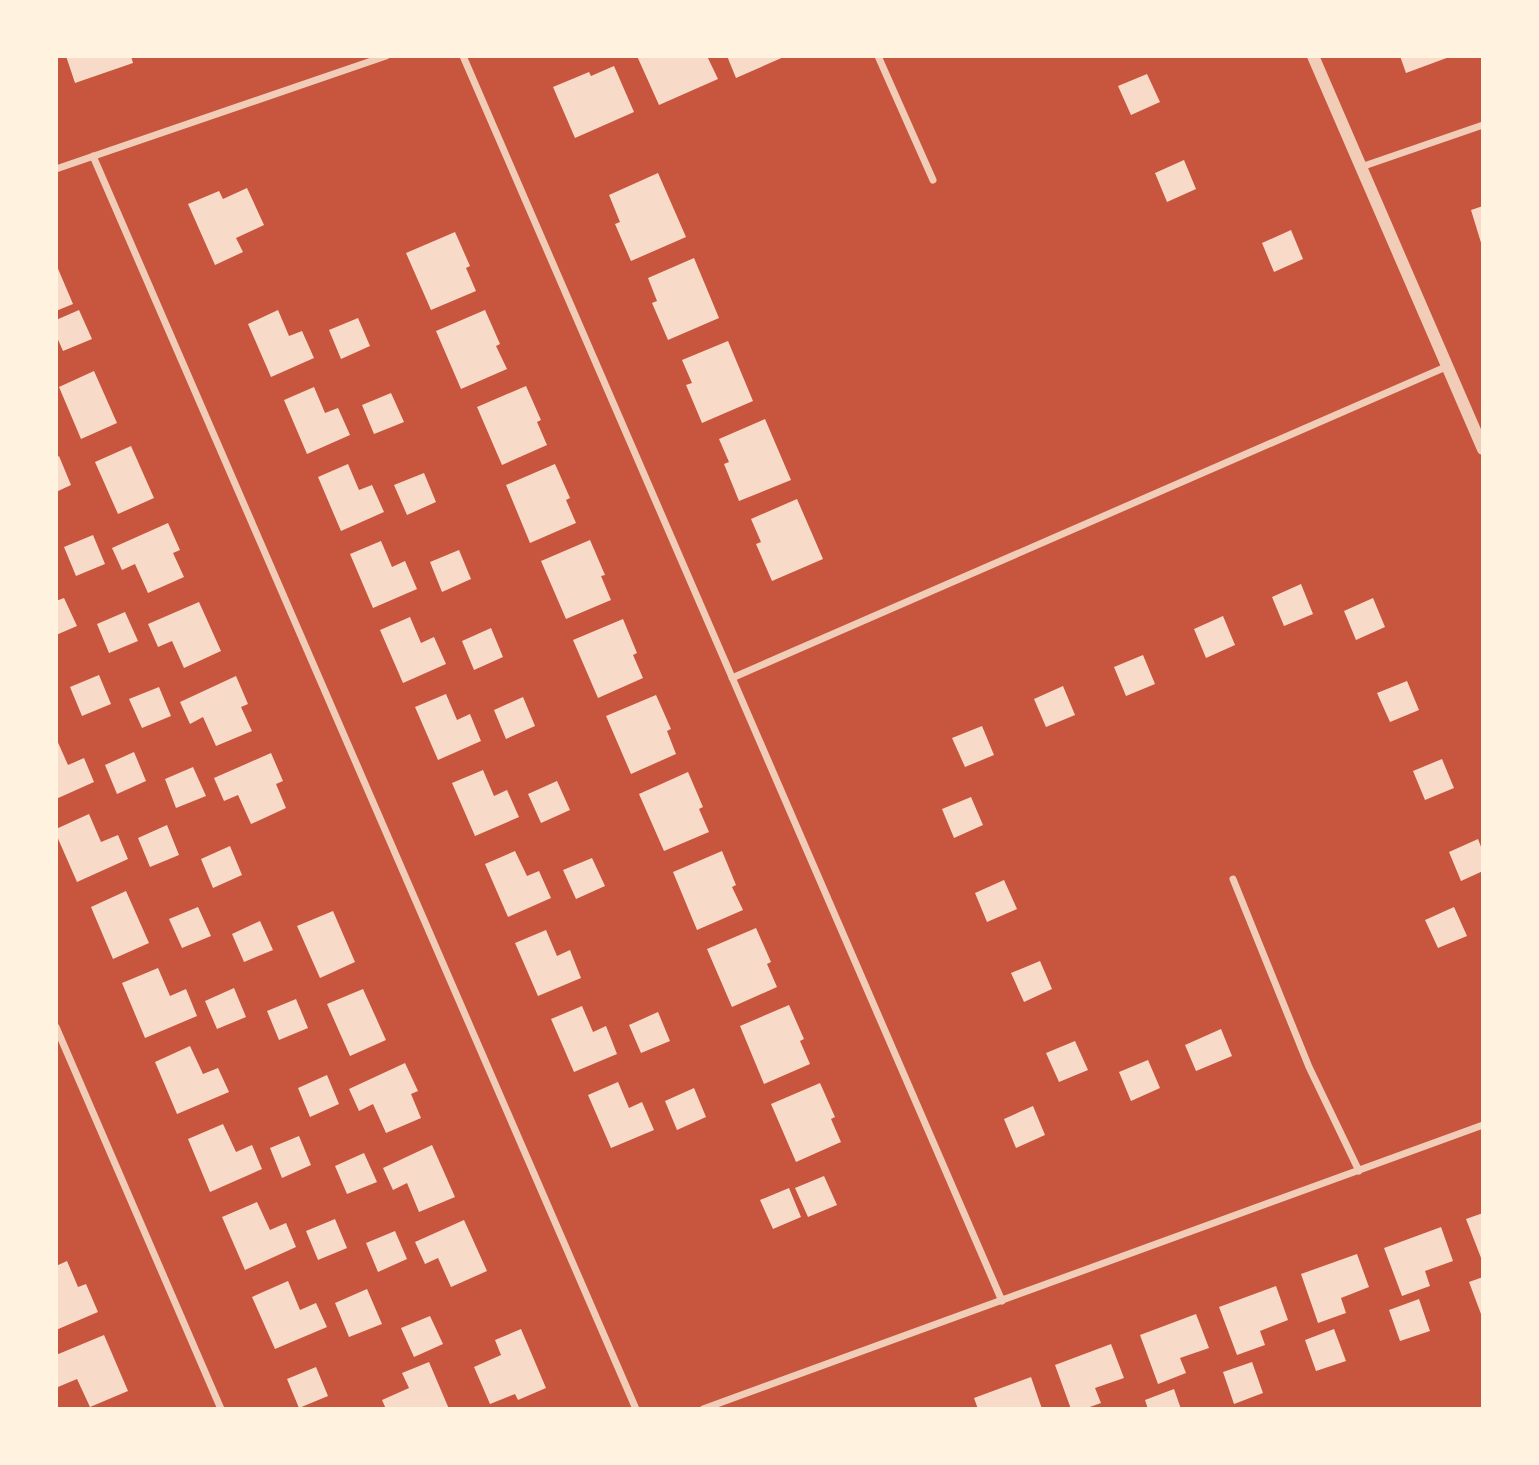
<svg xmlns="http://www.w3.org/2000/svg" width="1539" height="1465" viewBox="0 0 1539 1465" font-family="Montserrat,sans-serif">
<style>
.building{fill:#f7dbc8}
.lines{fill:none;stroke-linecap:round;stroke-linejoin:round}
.minor{stroke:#f1ccb7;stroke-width:7}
.tertiary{stroke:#f1ccb7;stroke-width:12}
</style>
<rect width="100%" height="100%" fill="#c8553d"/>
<path class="building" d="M66,56H131L133,63L75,83Z
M637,56H707L718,79L659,105Z
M727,56H786L736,78Z
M1400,56H1452L1406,73Z
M614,66L634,112L575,138L553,87L589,72L591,76Z
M1147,74L1160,102L1131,115L1118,86Z
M1184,160L1196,189L1167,202L1155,173Z
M658,173L686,237L631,261L615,224L620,222L609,195Z
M247,188L264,225L236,238L243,252L215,265L188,204L219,191L223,199Z
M1483,206V246H1482L1471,210Z
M1291,230L1303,259L1274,272L1262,243Z
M455,232L470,266L466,268L476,291L431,310L406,253Z
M694,258L719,318L668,340L652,303L657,301L648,278Z
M56,264L73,304L56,311Z
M79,310L92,339L63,351L56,335V320Z
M278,310L289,336L302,331L314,358L271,377L248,324Z
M485,310L500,344L496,346L507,369L461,389L436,331Z
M358,318L370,346L341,359L329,330Z
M728,341L753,401L702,423L686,385L692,383L682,360Z
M94,371L117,423L81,439L59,387Z
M526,386L541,420L537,422L547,445L502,465L477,407Z
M314,387L325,413L338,408L350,435L307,454L284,400Z
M391,393L404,422L374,434L362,405Z
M765,419L791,480L739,501L724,464L729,462L719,439Z
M131,446L154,498L118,514L95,462Z
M59,456L71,485L56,492V458Z
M348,464L359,490L372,485L384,512L341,531L318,477Z
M555,464L570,498L566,500L576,523L530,543L506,485Z
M424,473L436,502L407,515L394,485Z
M797,499L823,559L772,581L756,544L761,542L751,519Z
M168,523L180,550L173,553L184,577L148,593L135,564L122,570L112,548Z
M93,535L105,564L76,576L64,547Z
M590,540L605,575L601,576L611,600L566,619L541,561Z
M381,541L392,567L405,561L417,589L373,608L350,554Z
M459,550L471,579L442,592L430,562Z
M1301,584L1313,614L1284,626L1272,597Z
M64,598L77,626L56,635V601Z
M1373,598L1385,627L1356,640L1344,611Z
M199,602L221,651L184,668L172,641L158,647L148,624Z
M125,612L138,641L109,653L97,624Z
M1223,616L1235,645L1206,658L1194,629Z
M410,617L421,643L434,637L446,664L403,683L380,630Z
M623,619L637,653L633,655L643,678L598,698L573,640Z
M491,628L503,657L474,670L462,641Z
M1143,655L1155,684L1126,696L1114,667Z
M99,675L111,704L82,716L70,687Z
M236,676L248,704L241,707L252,731L216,746L203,717L190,724L180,702Z
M1407,681L1419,710L1390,722L1377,693Z
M1063,686L1075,715L1046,727L1034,699Z
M159,687L171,716L142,728L129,699Z
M446,694L457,720L470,714L481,741L438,760L415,707Z
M656,695L671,729L667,731L676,754L631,774L606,716Z
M523,697L535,726L506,739L494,710Z
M982,726L994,755L965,767L952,738Z
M56,738L68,765L84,758L94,782L56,799Z
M134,752L146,781L117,794L105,765Z
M271,753L283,781L276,784L286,808L251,824L238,795L224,801L214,778Z
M1442,759L1454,788L1425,800L1413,771Z
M193,767L206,796L176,808L165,779Z
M483,770L494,796L507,790L519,817L475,836L452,783Z
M688,772L703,807L699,809L709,832L664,851L639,794Z
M557,781L570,810L541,823L528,794Z
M971,797L983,825L954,838L942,809Z
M89,814L101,842L118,835L128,859L77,882L56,834V829Z
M167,825L179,855L150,867L138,838Z
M1478,839L1483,852V871L1461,881L1449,852Z
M230,846L242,875L213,888L201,859Z
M515,851L527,876L539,871L551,898L508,917L485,864Z
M722,851L736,885L732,887L743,910L697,930L673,872Z
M592,858L605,886L576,899L563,870Z
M1004,880L1017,909L987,922L975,893Z
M126,891L149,943L113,959L91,907Z
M198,907L211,936L182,948L169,919Z
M1454,907L1467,936L1438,948L1425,920Z
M333,911L355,962L320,978L297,926Z
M260,921L273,950L244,962L232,934Z
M756,928L771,962L767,964L777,987L732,1007L707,949Z
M546,930L557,956L570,950L581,978L538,996L515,943Z
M1040,961L1052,989L1024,1002L1011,973Z
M158,968L170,996L186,989L197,1016L145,1038L122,983Z
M234,988L246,1017L217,1029L205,1001Z
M363,989L386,1040L350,1056L327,1004Z
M296,999L308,1028L279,1040L267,1011Z
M789,1005L804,1039L800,1041L810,1064L764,1084L740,1026Z
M582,1006L593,1032L606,1026L617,1054L574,1072L551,1019Z
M658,1012L670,1041L641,1053L629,1025Z
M1221,1029L1232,1056L1196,1071L1185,1045Z
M1075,1041L1088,1070L1059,1082L1046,1053Z
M190,1046L203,1074L218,1068L229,1092L177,1114L155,1062Z
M1148,1060L1160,1088L1131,1101L1119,1072Z
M405,1063L418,1091L411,1094L421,1118L386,1133L373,1104L359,1111L349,1089Z
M327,1075L339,1104L310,1117L298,1088Z
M618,1082L629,1108L642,1102L654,1130L611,1148L588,1095Z
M820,1083L835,1117L831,1119L841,1142L796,1162L771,1104Z
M694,1088L706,1117L677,1130L665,1101Z
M1033,1106L1045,1135L1016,1148L1004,1119Z
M223,1124L236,1152L252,1145L262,1169L210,1192L188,1139Z
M299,1136L311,1165L282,1178L270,1148Z
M432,1145L455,1197L419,1212L407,1183L393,1190L383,1168Z
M364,1153L377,1182L347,1194L335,1166Z
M824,1176L837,1205L808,1217L795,1188Z
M789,1188L801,1217L773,1229L760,1200Z
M257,1202L270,1230L286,1223L296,1247L245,1270L222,1217Z
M1483,1213V1263L1466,1219Z
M335,1219L347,1248L318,1260L306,1231Z
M464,1220L487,1271L451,1287L438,1258L425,1264L415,1242Z
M1441,1227L1453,1261L1425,1271L1430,1286L1402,1296L1384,1248Z
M395,1231L407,1259L378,1272L366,1243Z
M1357,1254L1369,1287L1341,1298L1346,1313L1318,1323L1301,1274Z
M67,1261L78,1287L86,1284L98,1312L56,1330V1266Z
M1483,1277V1313L1481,1314L1469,1282Z
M288,1281L300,1310L316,1303L327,1327L275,1349L252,1297Z
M1276,1286L1288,1320L1260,1331L1265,1345L1237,1355L1219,1307Z
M367,1289L382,1324L349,1337L335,1303Z
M1419,1299L1430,1331L1400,1341L1389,1310Z
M1196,1314L1209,1348L1180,1358L1186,1373L1158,1384L1140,1335Z
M430,1316L443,1344L414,1357L401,1328Z
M521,1329L546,1388L518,1400L515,1394L490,1404L474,1367L501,1355L495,1340Z
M1334,1329L1346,1361L1316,1371L1305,1340Z
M104,1335L128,1391L90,1407L77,1379L58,1387L56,1382V1355Z
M1111,1344L1124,1378L1095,1388L1101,1403L1084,1409H1071L1055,1365Z
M429,1362L449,1409H386L382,1400L409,1388L402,1373Z
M1252,1362L1263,1393L1234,1404L1223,1372Z
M316,1367L328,1396L299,1408L287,1379Z
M1031,1377L1042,1409H978L974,1398Z
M1174,1389L1181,1409H1148L1145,1400Z"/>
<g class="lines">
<path class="minor" d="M463,56L1002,1301
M878,56L933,180
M93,156L636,1409
M1361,167L1483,125
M56,169L386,56
M732,678L1448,366
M1233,879L1309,1067L1359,1171
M56,1027L221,1409
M703,1409L1483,1125"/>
<path class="tertiary" d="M1313,56L1483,449"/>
</g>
<rect width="1539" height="1465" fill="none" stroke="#fff3e0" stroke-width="116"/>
</svg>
